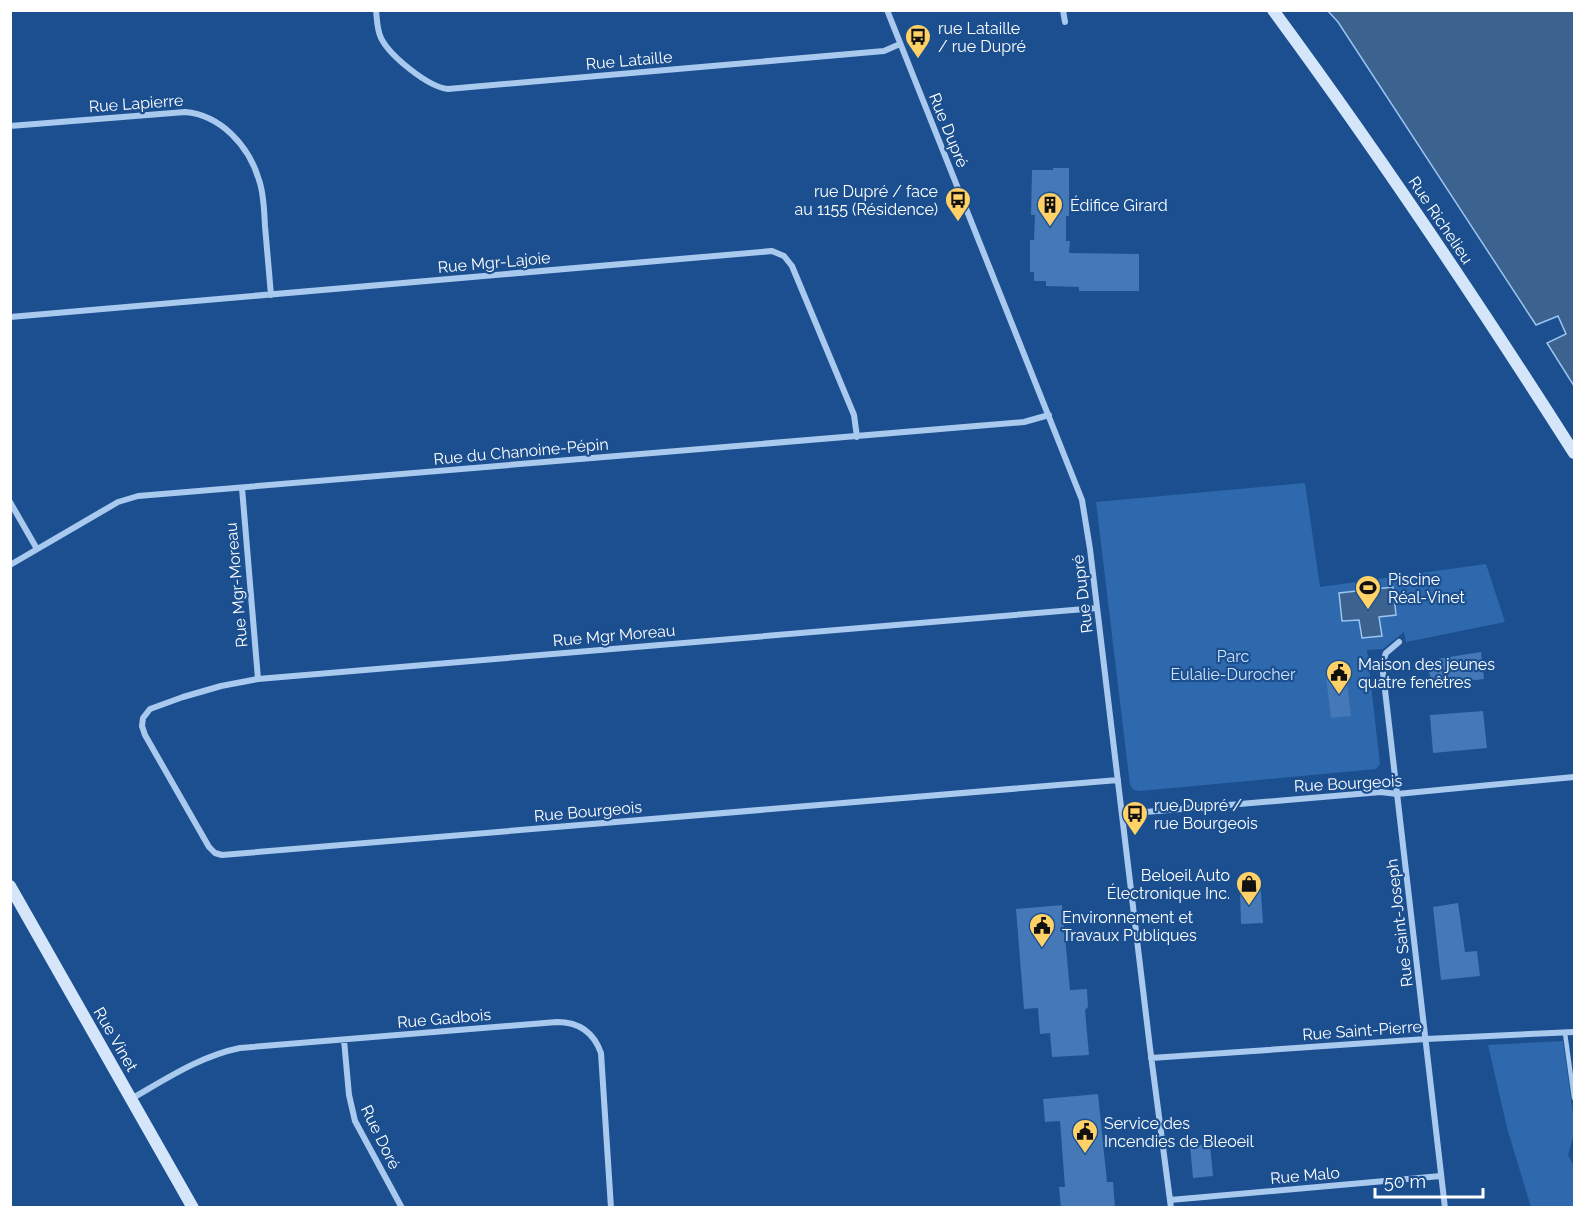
<svg xmlns="http://www.w3.org/2000/svg" width="1585" height="1218" viewBox="0 0 1585 1218" font-family="Raleway,sans-serif">
<style>
.green{fill:#2e69ad}
.water{fill:#3c6290;stroke:#9cc4f0;stroke-width:1.5}
.building{fill:#4478b7}
.lines{fill:none;stroke-linecap:round;stroke-linejoin:round}
.lane{stroke:#a9c9ee;stroke-width:4.5}
.street{stroke:#a9c9ee;stroke-width:6}
.secondary{stroke:#d6e6fa;stroke-width:12}
.labels{text-anchor:middle;stroke-width:4.5;stroke-linejoin:round;paint-order:stroke}
.poi-label{font-size:16px;fill:#fff;stroke:#1b4f8f;text-anchor:start}
.street-label{font-size:16px;fill:#fff;stroke:#1b4f8f}
.park-label{font-size:16px;fill:#cfe3fa;stroke:#1b4f8f}
</style>
<rect width="100%" height="100%" fill="#1b4f8f"/>
<path class="green" d="M1305,483L1320,587L1486,564L1505,622L1406,642L1404,632L1383,649L1367,650L1380,764L1376,769L1140,791L1134,790L1130,785L1096,502Z
M1563,1041L1574,1120V1134L1568,1155L1574,1166V1207H1531L1507,1128L1488,1045Z"/>
<path class="water" d="M1328,11H1574V386L1547,343L1566,334L1558,316L1536,325L1338,22Z
M1393,587L1396,615L1379,617L1382,636L1362,638L1359,620L1342,621L1339,593Z"/>
<path class="building" d="M1053,168H1069V216H1066V241H1070L1069,253L1139,254V291H1079V287L1046,286V281H1034V272H1030V240H1034L1035,215H1031L1032,170H1053Z
M1481,652L1484,679L1431,685L1428,663L1437,661V659Z
M1346,674L1351,716L1331,718L1326,677Z
M1483,711L1487,748L1433,753L1430,715Z
M1260,878L1263,923L1241,924L1240,891L1244,890L1243,879Z
M1458,903L1465,952L1477,951L1480,976L1441,980L1433,907Z
M1062,905L1070,990L1087,989L1088,1007L1085,1010L1089,1055L1052,1057L1050,1033L1040,1034L1038,1008L1024,1009L1016,909Z
M1098,1094L1107,1182H1113L1115,1208H1061L1059,1187H1065L1060,1121L1045,1122L1043,1099Z
M1210,1144L1213,1176L1193,1178L1190,1146Z"/>
<g class="lines">
<path class="lane" d="M1565,1033L1574,1098"/>
<path class="street" d="M376,10C377,20 377,30 381,38C390,56 428,87 448,89L884,51L900,44
M887,10L1082,500L1090,549L1150,1048L1171,1208
M1063,10L1065,22
M10,126L185,112C221,115 249,146 259,180C264,194 264,210 265,226C267,249 269,272 271,295
M10,317L772,251L784,256L792,266L854,415L857,437
M242,488L258,679
M10,502L37,549
M10,565L118,502L138,496L1024,422L1049,415
M1097,608L258,679L221,686L183,697L150,709L143,718L142,726L145,735L209,847L215,853L222,855L1118,780
M1399,642L1386,653L1382,664L1445,1208
M1122,814L1381,792L1397,794L1574,777
M344,1040L349,1095L355,1121L402,1208
M1151,1058L1426,1039L1574,1032
M131,1099C166,1079 200,1056 240,1048L557,1022C579,1022 594,1033 601,1053L611,1208
M1170,1200L1441,1176"/>
<path class="secondary" d="M1273,10C1379,154 1478,302 1574,453
M10,886L193,1208"/>
</g>
<defs>
<symbol id="bus-pin" viewBox="-11 -11 22 30"><path d="M0 17L-7.5 6A9.5 9.5 0 1 1 7.5 6Z" fill="#ffd166" stroke="#1b4f8f"/><path d="M-5-6H5V4H4V6H2V4H-2V6H-4V4H-5ZM-3.5-4V0h7V-4ZM-3.5 1.2v1.5H-2V1.2ZM2 1.2v1.5H3.5V1.2Z" fill="#111"/></symbol>
<symbol id="building-pin" viewBox="-11 -11 22 30"><path d="M0 17L-7.5 6A9.5 9.5 0 1 1 7.5 6Z" fill="#ffd166" stroke="#1b4f8f"/><path d="M-4-6H4V6H1V3H-1V6H-4ZM-2.5-4.3h1.7v1.8h-1.7ZM.8-4.3h1.7v1.8H.8ZM-2.5-1h1.7V.8h-1.7ZM.8-1h1.7V.8H.8Z" fill="#111"/></symbol>
<symbol id="stadium-pin" viewBox="-11 -11 22 30"><path d="M0 17L-7.5 6A9.5 9.5 0 1 1 7.5 6Z" fill="#ffd166" stroke="#1b4f8f"/><path d="M0-5a6.5 5 0 1 0 0 10a6.5 5 0 1 0 0-10ZM-3.5-1.8h7v3.6h-7Z" fill="#111"/></symbol>
<symbol id="civic-pin" viewBox="-11 -11 22 30"><path d="M0 17L-7.5 6A9.5 9.5 0 1 1 7.5 6Z" fill="#ffd166" stroke="#1b4f8f"/><path d="M-.6-6.5H3V-4.5H.6V-3L4-1V1h2V6H-6V1h2V-1L-.6-3ZM-1.2 2.5V6h2.4V2.5Z" fill="#111"/></symbol>
<symbol id="shop-pin" viewBox="-11 -11 22 30"><path d="M0 17L-7.5 6A9.5 9.5 0 1 1 7.5 6Z" fill="#ffd166" stroke="#1b4f8f"/><path d="M-5-2.5h2.3a2.7 3.5 0 0 1 5.4 0H5L5.5 6h-11ZM-1.5-2.5h3a1.5 2.3 0 0 0-3 0Z" fill="#111"/></symbol>
</defs>
<g fill-rule="evenodd">
<use href="#bus-pin" x="903" y="22" width="30" height="40"/>
<use href="#bus-pin" x="943" y="185" width="30" height="40"/>
<use href="#building-pin" x="1035" y="190" width="30" height="40"/>
<use href="#stadium-pin" x="1353" y="573" width="30" height="40"/>
<use href="#civic-pin" x="1324" y="658" width="30" height="40"/>
<use href="#bus-pin" x="1120" y="799" width="30" height="40"/>
<use href="#shop-pin" x="1234" y="869" width="30" height="40"/>
<use href="#civic-pin" x="1027" y="911" width="30" height="40"/>
<use href="#civic-pin" x="1070" y="1117" width="30" height="40"/>
</g>
<g class="labels">
<g class="poi-label">
<text x="938" y="34">rue Lataille<tspan x="938" dy="18">/ rue Dupré</tspan></text>
<text x="938" y="197" text-anchor="end">rue Dupré / face<tspan x="938" dy="18">au 1155 (Résidence)</tspan></text>
<text x="1070" y="211">Édifice Girard</text>
<text x="1388" y="585">Piscine<tspan x="1388" dy="18">Réal-Vinet</tspan></text>
<text x="1358" y="670">Maison des jeunes<tspan x="1358" dy="18">quatre fenêtres</tspan></text>
<text x="1154" y="811">rue Dupré /<tspan x="1154" dy="18">rue Bourgeois</tspan></text>
<text x="1230" y="881" text-anchor="end">Beloeil Auto<tspan x="1230" dy="18">Électronique Inc.</tspan></text>
<text x="1062" y="923">Environnement et<tspan x="1062" dy="18">Travaux Publiques</tspan></text>
<text x="1104" y="1129">Service des<tspan x="1104" dy="18">Incendies de Bleoeil</tspan></text>
</g>
<g class="street-label">
<text transform="translate(629 60) rotate(-5)" y="6">Rue Lataille</text>
<text transform="translate(136 103) rotate(-4)" y="6">Rue Lapierre</text>
<text transform="translate(949 130) rotate(68)" y="6">Rue Dupré</text>
<text transform="translate(1441 220) rotate(56)" y="6">Rue Richelieu</text>
<text transform="translate(494 262) rotate(-5)" y="6">Rue Mgr-Lajoie</text>
<text transform="translate(521 451) rotate(-5)" y="6">Rue du Chanoine-Pépin</text>
<text transform="translate(236 585) rotate(-95)" y="6">Rue Mgr-Moreau</text>
<text transform="translate(1082 594) rotate(-97)" y="6">Rue Dupré</text>
<text transform="translate(614 635) rotate(-5)" y="6">Rue Mgr Moreau</text>
<text transform="translate(1348 783) rotate(-3)" y="6">Rue Bourgeois</text>
<text transform="translate(588 811) rotate(-5)" y="6">Rue Bourgeois</text>
<text transform="translate(1399 923) rotate(-97)" y="6">Rue Saint-Joseph</text>
<text transform="translate(444 1018) rotate(-5)" y="6">Rue Gadbois</text>
<text transform="translate(1362 1030) rotate(-4)" y="6">Rue Saint-Pierre</text>
<text transform="translate(116 1039) rotate(60)" y="6">Rue Vinet</text>
<text transform="translate(381 1137) rotate(64)" y="6">Rue Doré</text>
<text transform="translate(1305 1175) rotate(-5)" y="6">Rue Malo</text>
</g>
<g class="park-label">
<text x="1233" y="662">Parc<tspan x="1233" dy="18">Eulalie-Durocher</tspan></text>
</g>
</g>
<rect width="1585" height="1218" fill="none" stroke="#ffffff" stroke-width="24"/>
<path d="M1375 1188v9h108v-9" fill="none" stroke="#ffffff" stroke-width="3"/>
<text x="1384" y="1188" font-size="18" fill="#ffffff" stroke="#1b4f8f" stroke-width="4.5" paint-order="stroke">50 m</text>
</svg>
